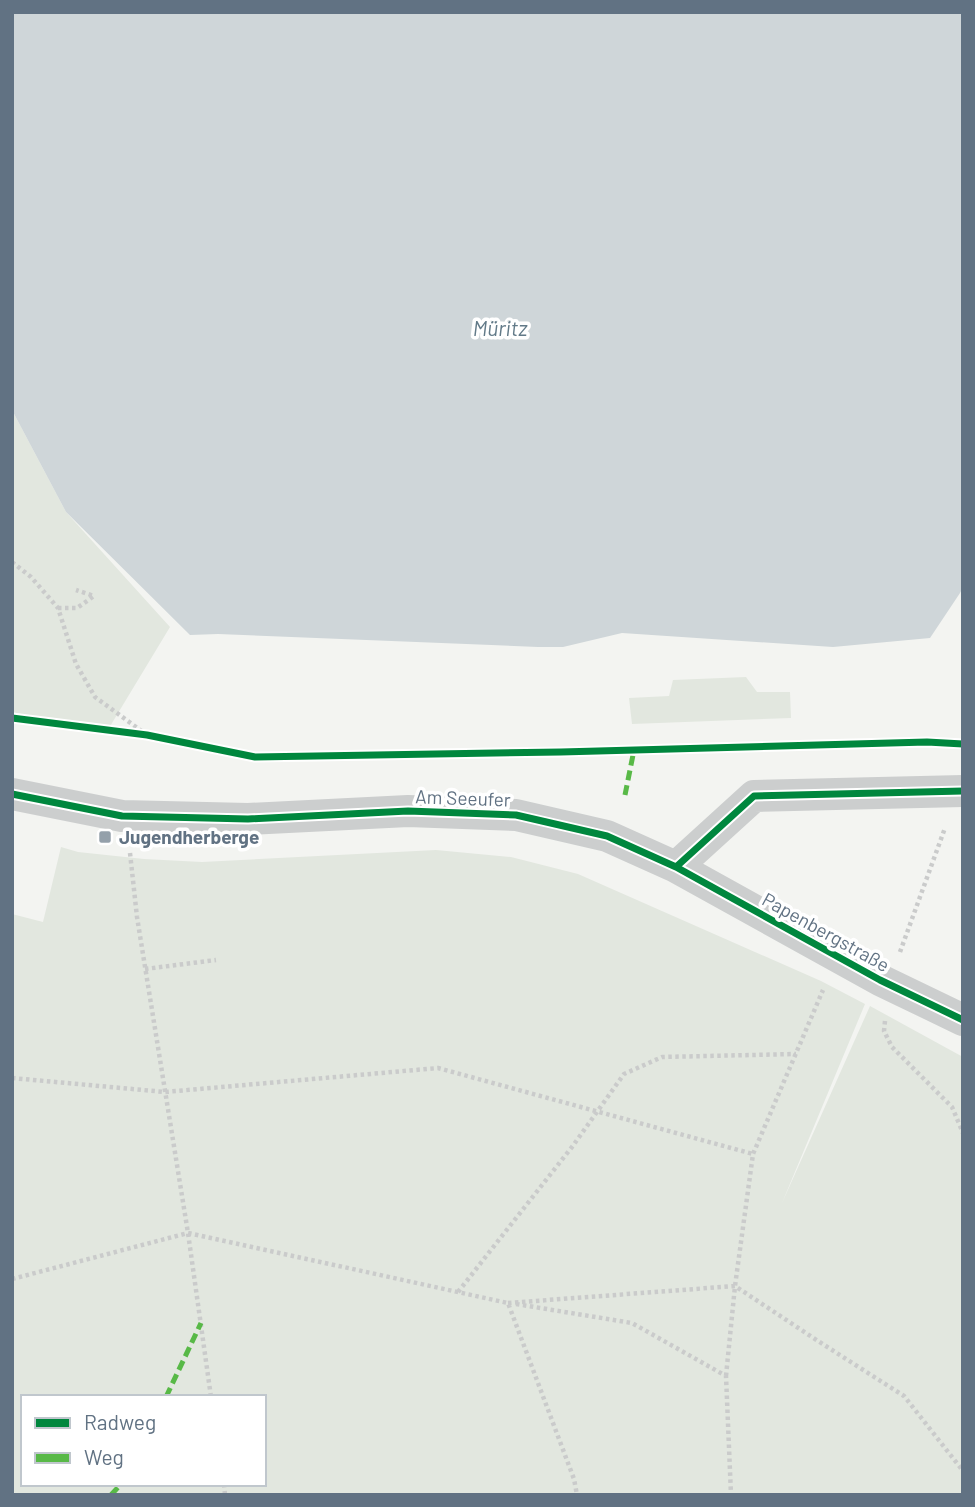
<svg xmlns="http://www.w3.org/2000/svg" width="975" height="1507" viewBox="0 0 975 1507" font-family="Barlow,sans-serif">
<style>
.green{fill:#e2e7df;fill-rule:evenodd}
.water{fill:#cfd6d9}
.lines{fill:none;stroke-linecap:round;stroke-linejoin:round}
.path{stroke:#cacbcb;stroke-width:4.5;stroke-dasharray:3.5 3.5;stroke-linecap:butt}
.street{stroke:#cccece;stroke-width:32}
.quiet{stroke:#58b947;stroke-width:5;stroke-dasharray:10 5;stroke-linecap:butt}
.cycleway-casing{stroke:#fff;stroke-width:11}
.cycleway{stroke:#00873e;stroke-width:7}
.poi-dot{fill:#94a0aa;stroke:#fff;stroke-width:2.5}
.labels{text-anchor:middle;stroke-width:7;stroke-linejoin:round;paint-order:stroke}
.street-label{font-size:19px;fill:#617283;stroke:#fff}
.poi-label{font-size:19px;font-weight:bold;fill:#617283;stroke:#fff;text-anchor:start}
.water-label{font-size:21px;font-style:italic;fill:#627a88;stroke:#fff}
</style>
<rect width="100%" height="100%" fill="#f3f4f1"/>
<path class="green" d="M12,410L66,512L170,627L109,728L34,717L12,712Z
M746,677L757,692H790L791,718L632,724L629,698L669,696L673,680Z
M61,847L78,852L144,859L202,862L436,850L511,857L578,874L821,981L865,1004L782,1203L870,1006L963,1057V1495H12V914L43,922ZM23,1397H264V1484H23Z"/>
<path class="water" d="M12,12H963V587L960,593L930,638L833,647L622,633L563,647H538L218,634L190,635L66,512L12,410Z"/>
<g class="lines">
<path class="path" d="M12,562L31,577L58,608L76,664L95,697L147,735
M58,608H77L94,596L76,590
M130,853L137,917L188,1233L211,1397
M900,952L945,828
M145,969L216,960
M885,1021L884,1031L892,1047L952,1107L963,1133
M12,1078L165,1092L438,1068L753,1154
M12,1279L188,1233L508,1303L574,1479L577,1495
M458,1292L572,1147L624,1074L662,1057L796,1054
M508,1303L735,1286L818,1341L904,1396L963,1471
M516,1304L632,1323L726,1376L731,1495
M726,1376L735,1286L753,1154L823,990
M224,1484L225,1495"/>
<path class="street" d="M12,794L122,816L248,819L408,811L516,815L607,836L676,867L880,980L963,1020
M676,867L754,796L963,791"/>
<path class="quiet" d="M625,795L634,750
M166,1397L201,1323
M111,1495L121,1484"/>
<defs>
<path id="cycleway" d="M12,718L147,735L255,757L561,752L927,742L963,744
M12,794L122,816L248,819L408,811L516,815L607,836L676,867L880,980L963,1020
M676,867L754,796L963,791"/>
</defs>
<use href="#cycleway" class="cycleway-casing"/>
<use href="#cycleway" class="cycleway"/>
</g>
<rect class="poi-dot" x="98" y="830" width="14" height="14" rx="3.5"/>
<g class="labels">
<g class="street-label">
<text transform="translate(463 798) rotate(2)" y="7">Am Seeufer</text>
<text transform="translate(826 932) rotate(29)" y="7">Papenbergstraße</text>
</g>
<g class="poi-label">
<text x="119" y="844">Jugendherberge</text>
</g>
<g class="water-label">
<text x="500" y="336">Müritz</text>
</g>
</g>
<rect width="975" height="1507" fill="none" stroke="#617283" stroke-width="28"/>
<rect x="21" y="1395" width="245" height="91" fill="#ffffff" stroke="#c0c7cd" stroke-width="2"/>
<rect x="35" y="1418" width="35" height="10" fill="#00873e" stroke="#c0c7cd" stroke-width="2"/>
<text x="84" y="1430" font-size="21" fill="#617283">Radweg</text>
<rect x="35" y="1453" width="35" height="10" fill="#58b947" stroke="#c0c7cd" stroke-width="2"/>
<text x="84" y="1465" font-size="21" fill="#617283">Weg</text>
</svg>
